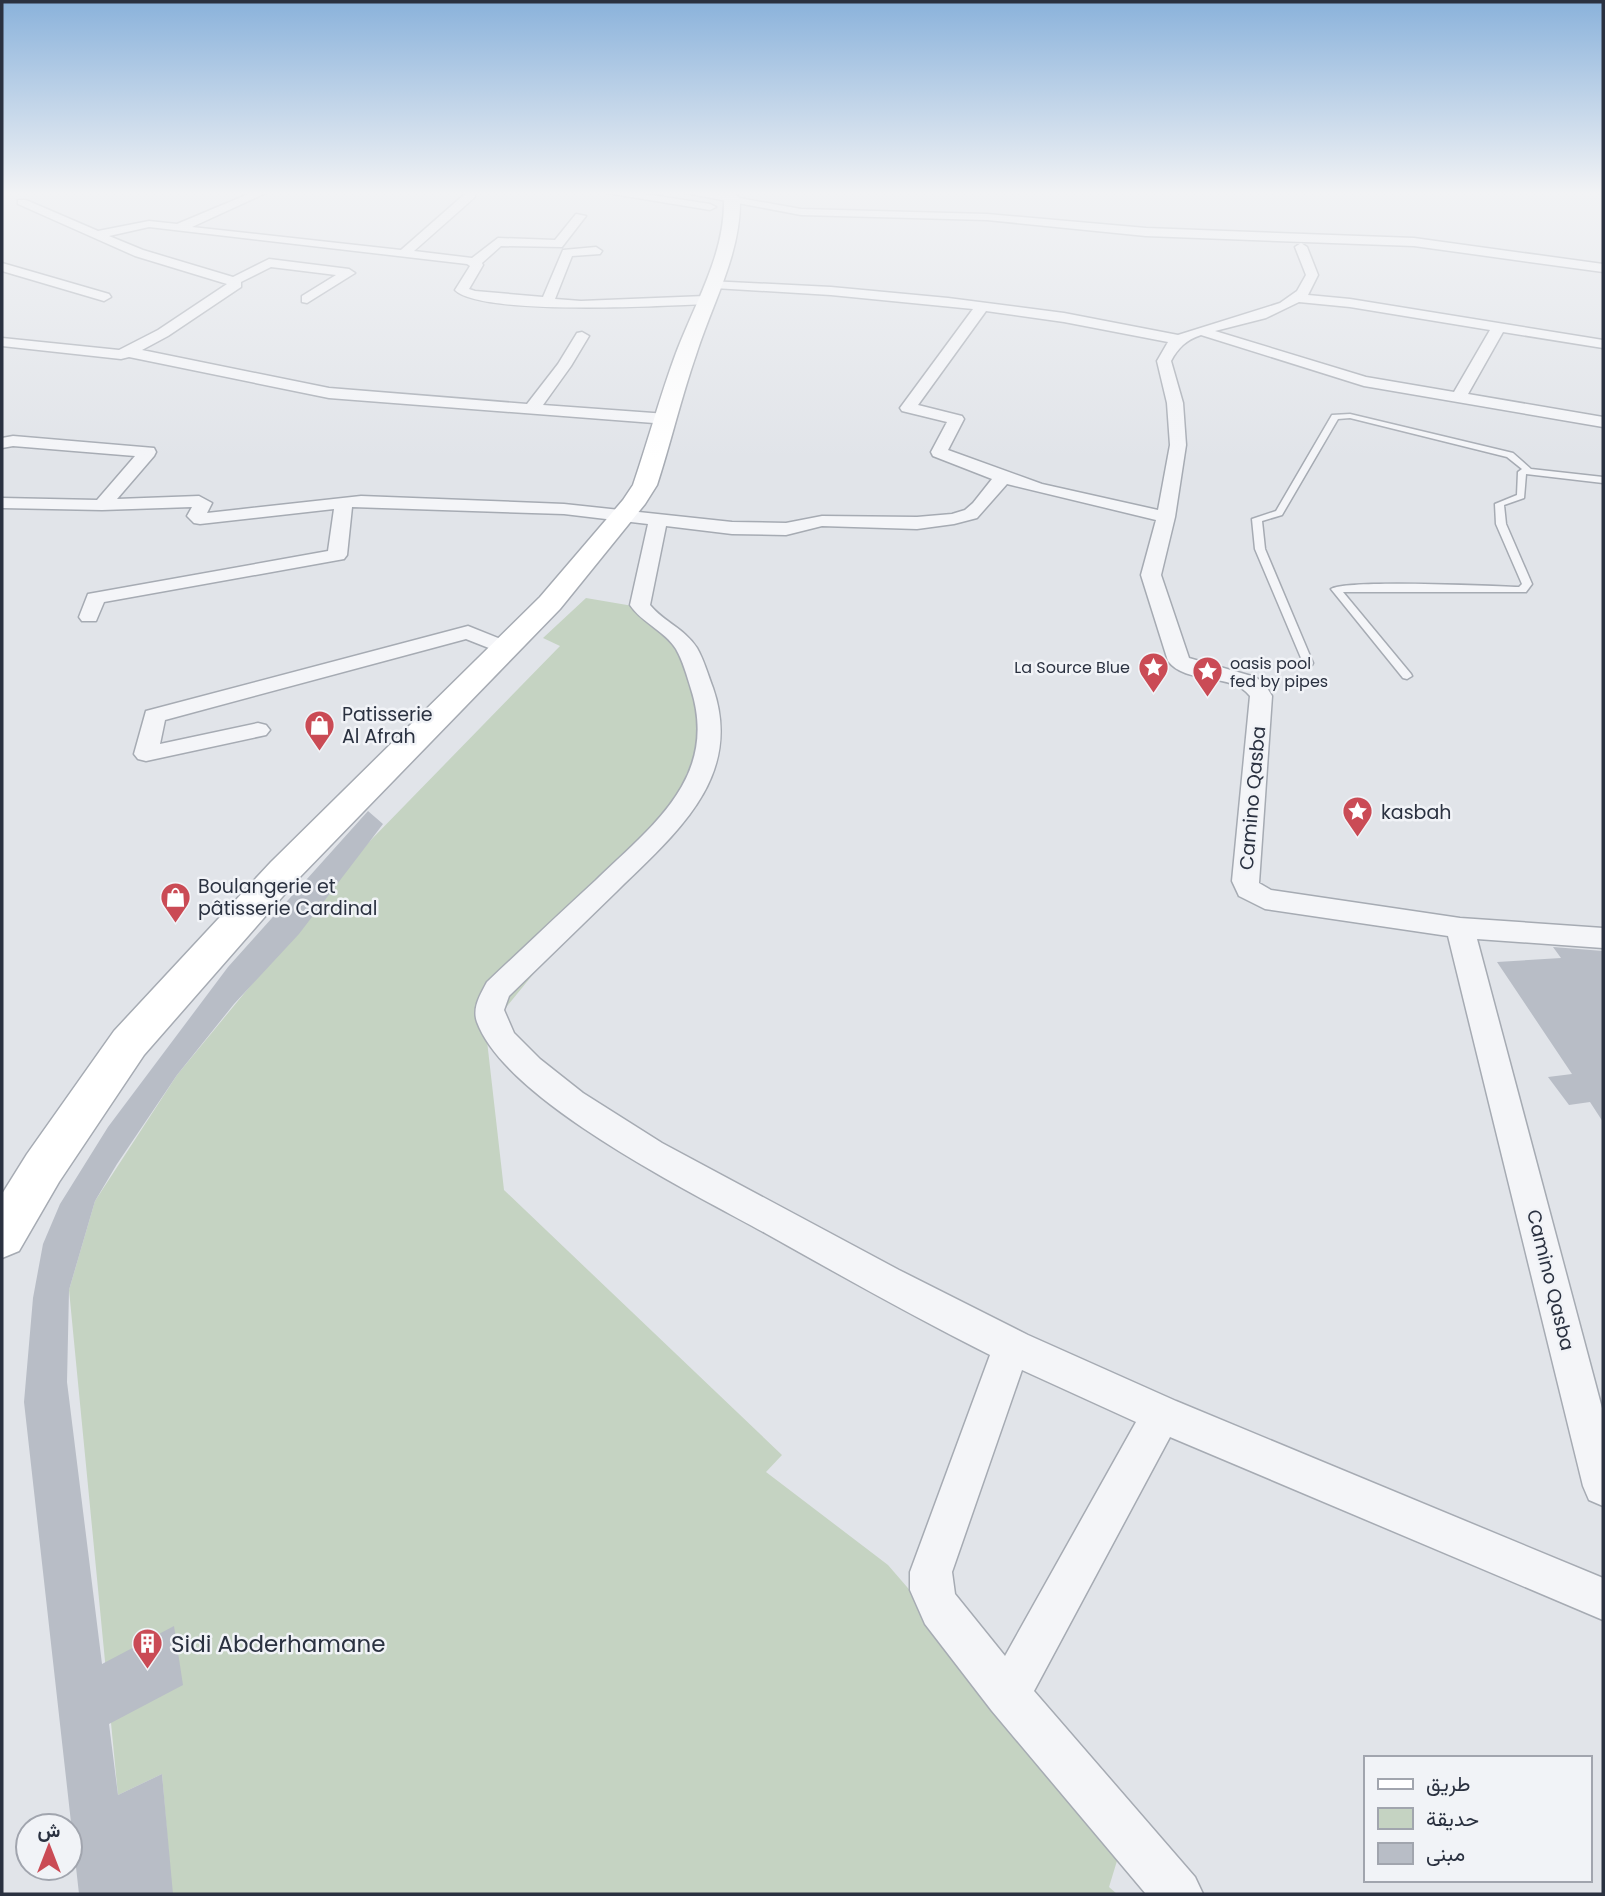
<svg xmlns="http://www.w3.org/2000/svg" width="1605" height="1896" viewBox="0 0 1605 1896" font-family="Poppins,Vazirmatn,sans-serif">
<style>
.green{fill:#c5d3c2}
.building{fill:#b8bdc6}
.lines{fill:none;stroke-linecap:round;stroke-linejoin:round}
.lane-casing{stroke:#a6abb3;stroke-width:3}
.street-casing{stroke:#a6abb3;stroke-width:3}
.secondary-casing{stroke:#a6abb3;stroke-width:3}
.lane{fill:#f4f5f8;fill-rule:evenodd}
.street{fill:#f4f5f8;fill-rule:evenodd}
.secondary{fill:#fff;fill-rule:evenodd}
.labels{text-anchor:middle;stroke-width:5;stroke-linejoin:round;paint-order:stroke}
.far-poi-label{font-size:16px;fill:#2a3140;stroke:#f1f3f7;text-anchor:start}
.poi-label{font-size:19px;fill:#2a3140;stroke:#f1f3f7;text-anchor:start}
.street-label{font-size:19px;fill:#2a3140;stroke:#f1f3f7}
.near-poi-label{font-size:23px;fill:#2a3140;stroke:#f1f3f7;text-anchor:start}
</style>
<rect width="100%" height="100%" fill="#e1e4e9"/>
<path class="green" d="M586,598L633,606L680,644L710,715L677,798L486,1032L504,1190L782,1455L766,1472L888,1565L1124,1838L1109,1887L1117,1894H172L162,1774L118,1795L69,1290L95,1201L177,1075L368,843L560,646L543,638Z"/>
<path class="building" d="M368,811L383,824L299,934L234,1004L177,1075L117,1164L95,1201L69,1290L67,1382L102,1664L174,1626L183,1685L109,1724L118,1795L162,1774L173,1894H79L24,1402L33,1298L43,1244L60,1204L108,1127L228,967Z
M1553,947L1603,951V1122L1590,1102L1569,1105L1548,1077L1572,1074L1497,962L1561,958Z"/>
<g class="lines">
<defs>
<path id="lane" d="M1350,414L1513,453L1531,469L1603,477V483L1526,474L1524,498L1504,505L1506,524L1532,584L1526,592H1343L1411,674L1412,676L1407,679L1403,678L1331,589C1347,579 1490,586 1519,587L1522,584L1496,524L1495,504L1517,495L1518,472L1522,469L1507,457L1350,418L1338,419L1282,515L1262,521L1265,549L1313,663L1312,665H1304L1255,549L1252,519L1276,511L1332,415Z"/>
<path id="street" d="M251,193H266L192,227L401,250L466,193H475V197L414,251L472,258L498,238L555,240L576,214L586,216L562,247L501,246L482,263L483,265L469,289L475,291L543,297L563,250L596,247L602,251L600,254L572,256L555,299L581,301L705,296L712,300L705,304C662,306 481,316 455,290L470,266L467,264L149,227L109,236L143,250L233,277L269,259L349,269L355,273L307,303L302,302V296L336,275L271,267L241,282V287L168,336L142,350L329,388L527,404L558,364L577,333L582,332L589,336L571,366L543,405L667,414L675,419L667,424L329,398L129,357L121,359L2,346V338L119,350L158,330L227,284L135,256L18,204V200H26L98,231L149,221L177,224Z
M607,193H638L710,204L716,207L710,210Z
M685,193H711L801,209L987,214L1146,228L1414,238L1603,264V272L1414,246L1146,236L987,220L801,215Z
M1301,243L1307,247L1318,275L1308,295L1350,299L1603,340V348L1503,332L1468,394L1603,417V427L1364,386L1201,335C1186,340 1178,348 1171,361L1183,403L1186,445L1175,517L1161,575L1189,658L1255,677L1264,683L1272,696L1259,883L1271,890L1460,918L1603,928V948L1477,939L1603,1412V1506L1589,1500L1583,1486L1448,936L1265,909L1239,896L1232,881L1250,696C1232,672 1186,685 1168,661L1141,575L1156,520L1007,484L977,518L954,524L917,529L822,526L786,535L732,534L666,526L650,605C664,622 685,629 697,648C704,660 708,675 713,688C744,778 675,834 617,891C581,926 545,961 509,996L504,1010L514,1033L540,1059L583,1093L662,1143L899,1270L1028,1335L1176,1401L1603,1578V1620L1170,1437L1034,1691L1195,1877L1203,1894H1146L992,1711L925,1624L910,1590V1572L990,1355C914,1317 840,1275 765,1233C691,1192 506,1101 477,1022C472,1008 480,995 487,982C523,948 559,914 596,880C653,825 719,777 691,689C687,676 683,661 676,649C665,631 642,623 630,605L648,524L564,514L352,507L347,555L344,559L104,602L96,621H82L79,617L88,594L328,551L334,509L200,524L194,523L187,516L192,507L102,510L2,508V498L97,500L135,456L13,446L2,448V438L13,436L154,448L156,452L154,456L117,499L199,496L212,503L207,513L361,496L564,504L732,522L786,523L822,516L917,517L952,514L965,510L973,503L992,479L933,456L931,452L947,422L902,411L900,408L973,309L831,295L714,288L708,284L709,281L831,287L948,298L1064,313L1178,335L1280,303L1297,291L1306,275L1295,247ZM1299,302L1350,307L1490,330L1454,392L1366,377L1215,331L1266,318ZM986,311L1064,322L1168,342L1157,361L1167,403L1170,445L1158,510L1042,484L948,450L964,419L962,416L918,405ZM1022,1370L1136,1422L1005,1656L955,1594L952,1572Z
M2,263L109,294L111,297L104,301L2,271Z
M468,626L513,644L517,648L513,652H499L466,639L165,720L160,744L258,723L266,725L270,730L266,735L146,761L138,759L134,754L146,711Z"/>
<path id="secondary" d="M718,193H735L740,199C741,254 712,304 696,355C681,398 671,442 657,485L645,504L560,609L297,880L144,1055L59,1182L19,1251L2,1258V1194L27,1154L114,1031L271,862L540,597L623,500L633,485C648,441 660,396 676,353C695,303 725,254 724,200Z"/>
</defs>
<use href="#lane" class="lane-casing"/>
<use href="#street" class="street-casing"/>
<use href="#secondary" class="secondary-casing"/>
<use href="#lane" class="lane"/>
<use href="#street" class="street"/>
<use href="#secondary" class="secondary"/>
</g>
<linearGradient id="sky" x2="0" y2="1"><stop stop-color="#8ab2db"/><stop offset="0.42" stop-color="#f2f3f5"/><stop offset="1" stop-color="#f2f3f5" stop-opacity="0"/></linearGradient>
<rect width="1605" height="459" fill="url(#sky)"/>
<defs>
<symbol id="sight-pin" viewBox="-11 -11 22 30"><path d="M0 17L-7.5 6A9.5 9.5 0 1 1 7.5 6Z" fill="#ca4b55" stroke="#f1f3f7"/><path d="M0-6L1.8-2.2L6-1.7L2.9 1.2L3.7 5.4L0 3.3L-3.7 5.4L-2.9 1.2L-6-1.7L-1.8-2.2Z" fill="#fff"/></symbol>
<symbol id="shop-pin" viewBox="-11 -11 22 30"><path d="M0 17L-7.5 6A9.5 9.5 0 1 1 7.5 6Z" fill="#ca4b55" stroke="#f1f3f7"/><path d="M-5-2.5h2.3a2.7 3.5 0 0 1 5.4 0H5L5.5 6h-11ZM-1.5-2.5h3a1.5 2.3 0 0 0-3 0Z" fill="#fff"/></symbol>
<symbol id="building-pin" viewBox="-11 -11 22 30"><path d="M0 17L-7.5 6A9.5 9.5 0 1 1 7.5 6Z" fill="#ca4b55" stroke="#f1f3f7"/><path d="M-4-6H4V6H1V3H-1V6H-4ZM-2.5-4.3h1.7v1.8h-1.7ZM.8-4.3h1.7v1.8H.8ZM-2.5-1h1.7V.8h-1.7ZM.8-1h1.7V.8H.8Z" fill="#fff"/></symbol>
</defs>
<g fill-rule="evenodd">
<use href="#sight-pin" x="1136" y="650" width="35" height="47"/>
<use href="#sight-pin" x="1190" y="654" width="35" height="47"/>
<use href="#shop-pin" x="302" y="708" width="35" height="47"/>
<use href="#sight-pin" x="1340" y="794" width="35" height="47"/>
<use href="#shop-pin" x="158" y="880" width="35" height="47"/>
<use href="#building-pin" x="130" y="1626" width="35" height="47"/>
</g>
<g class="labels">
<g class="far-poi-label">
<text x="1230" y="669">oasis pool<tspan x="1230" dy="18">fed by pipes</tspan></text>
<text x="1130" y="673" text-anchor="end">La Source Blue</text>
</g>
<g class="poi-label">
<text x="342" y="721">Patisserie<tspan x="342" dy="22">Al Afrah</tspan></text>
<text x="1381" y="819">kasbah</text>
<text x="198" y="893">Boulangerie et<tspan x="198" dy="22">pâtisserie Cardinal</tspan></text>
</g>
<g class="street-label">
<text transform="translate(1252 798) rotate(-85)" y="7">Camino Qasba</text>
<text transform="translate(1551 1280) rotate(76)" y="7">Camino Qasba</text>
</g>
<g class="near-poi-label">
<text x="171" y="1652">Sidi Abderhamane</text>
</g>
</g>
<rect width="1605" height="1896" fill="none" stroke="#2a3140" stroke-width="7"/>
<rect x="1364" y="1756" width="228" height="126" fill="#f1f3f7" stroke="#a1a5ae" stroke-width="2"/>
<rect x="1378" y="1779" width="35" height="10" fill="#ffffff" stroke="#a1a5ae" stroke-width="2"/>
<text x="1426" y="1791" font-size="21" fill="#2a3140">طريق</text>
<rect x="1378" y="1808" width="35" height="21" fill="#c5d3c2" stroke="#a1a5ae" stroke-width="2"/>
<text x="1426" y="1826" font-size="21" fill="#2a3140">حديقة</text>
<rect x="1378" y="1843" width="35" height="21" fill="#b8bdc6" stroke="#a1a5ae" stroke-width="2"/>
<text x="1426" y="1861" font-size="21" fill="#2a3140">مبنى</text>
<g transform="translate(49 1847)"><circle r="33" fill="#f1f3f7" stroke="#a1a5ae" stroke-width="2"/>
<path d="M0-5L12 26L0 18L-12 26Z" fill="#ca4b55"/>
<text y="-10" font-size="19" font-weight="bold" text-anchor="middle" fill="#2a3140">ش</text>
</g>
</svg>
